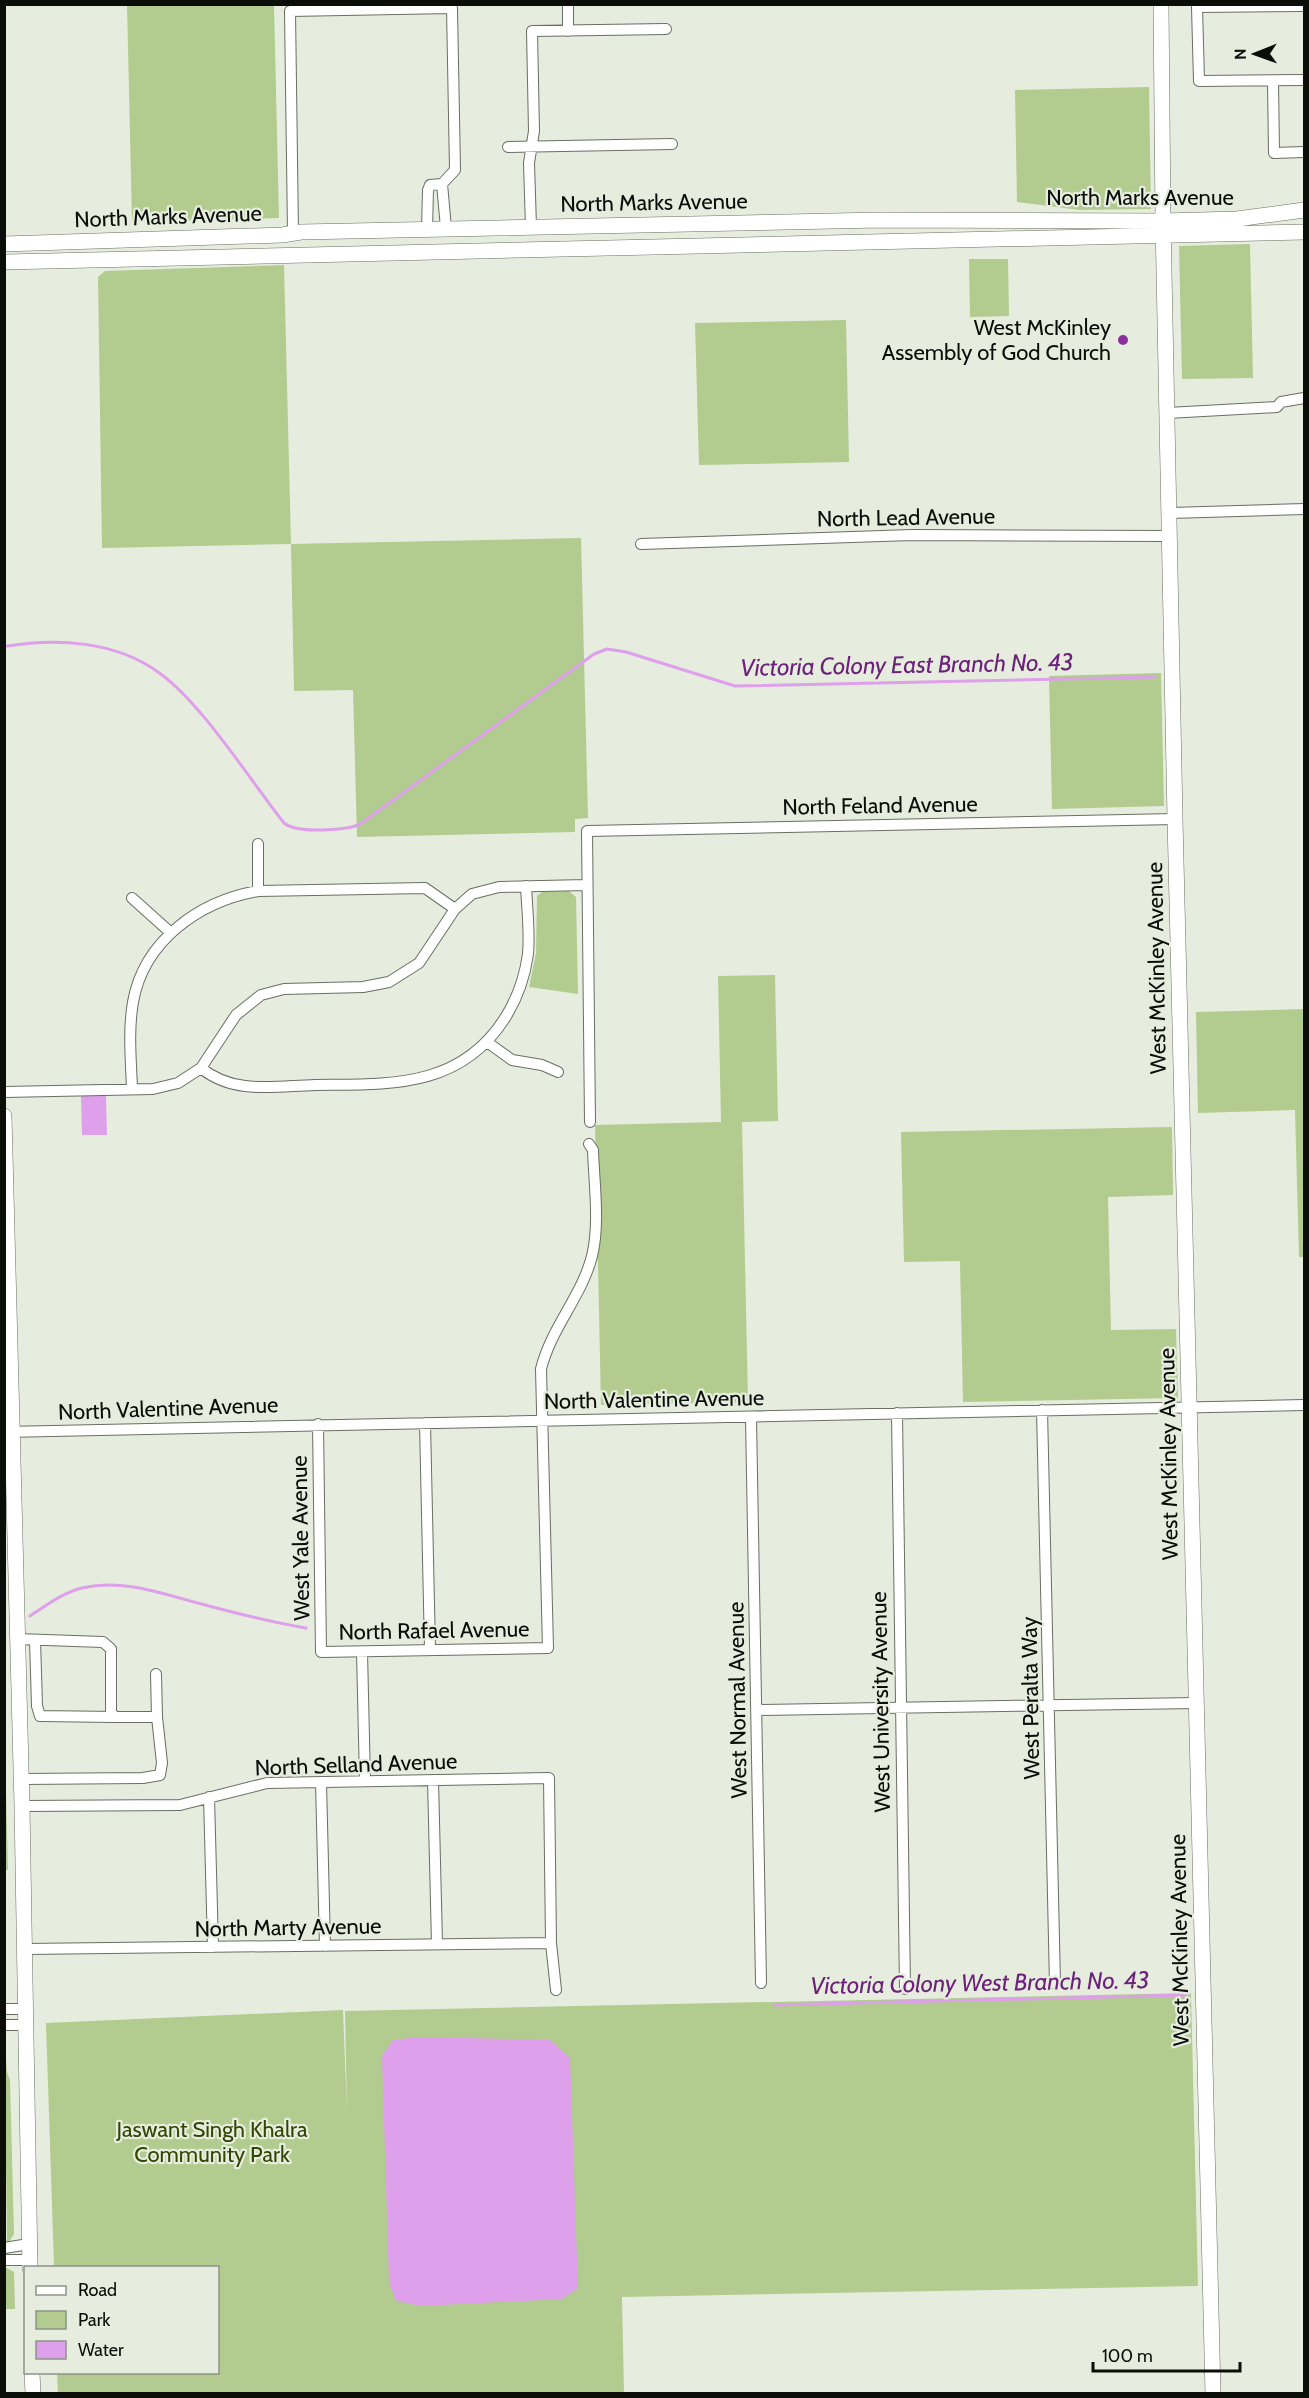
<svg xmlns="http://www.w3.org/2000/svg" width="1309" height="2398" viewBox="0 0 1309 2398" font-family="Cabin,sans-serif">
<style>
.green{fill:#b1cc8e}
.water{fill:#de9feb}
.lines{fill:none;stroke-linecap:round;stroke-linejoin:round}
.stream{stroke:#de9feb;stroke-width:3}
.minor-casing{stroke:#696f62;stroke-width:12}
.secondary-casing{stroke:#696f62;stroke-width:16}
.minor{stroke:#fff;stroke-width:10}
.secondary{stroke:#fff;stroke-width:15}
.poi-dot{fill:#8a309b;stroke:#e6edde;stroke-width:2}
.labels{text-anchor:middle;stroke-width:4.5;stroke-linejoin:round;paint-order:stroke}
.street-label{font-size:22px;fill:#0b0d09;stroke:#e6edde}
.poi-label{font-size:22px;fill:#0b0d09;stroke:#e6edde;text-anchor:end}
.park-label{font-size:22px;fill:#304601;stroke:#e6edde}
.water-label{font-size:24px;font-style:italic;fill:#6c217a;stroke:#e6edde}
</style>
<rect width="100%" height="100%" fill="#e6edde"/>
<path class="green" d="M127,5H274L279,218L132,222Z
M1149,87L1151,209L1080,210L1017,202L1015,90Z
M1250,244L1253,378L1182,379L1179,246Z
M969,259H1008L1009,316L970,317Z
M284,265L291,544L581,538L588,818L575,819V832L357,837L353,690L294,691L291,544L102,548L98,277L105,271Z
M846,320L849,462L699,465L695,323Z
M1161,673L1164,806L1052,809L1049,676Z
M569,891L576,897L578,994L529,987L536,953L537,896L542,892Z
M775,975L778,1121L742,1122L748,1402L601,1405L595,1125L721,1122L718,976Z
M1304,1009V1257H1299L1295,1110L1198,1113L1196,1012Z
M1172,1127L1173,1195L1108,1197L1111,1330L1176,1329L1178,1398L963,1402L960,1261L904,1262L901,1132Z
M4,1710L8,1870H4Z
M1191,1993L1198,2286L622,2297L624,2393H58L57,2373L218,2372V2268L54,2267L46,2023L343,2010L347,2112L345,2011Z
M4,2032L7,2072L10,2080L14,2234L9,2242L5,2243L7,2239Z
M5,2267L14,2272L15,2309H5Z"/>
<path class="water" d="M81,1096H106L107,1135H82Z
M417,2037L550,2040L570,2058L578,2288L562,2299L421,2306L396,2301L389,2282L382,2056L393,2040Z"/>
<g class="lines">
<path class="stream" d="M7,646C57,638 115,641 158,672C201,702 250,780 284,823C297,834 344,830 359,825L594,654L607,649L626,652L735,686L1155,677
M30,1616C47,1605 62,1593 82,1588C121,1579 157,1592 194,1602C231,1612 268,1622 306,1628
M775,2005L1187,1995"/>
<defs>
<path id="minor" d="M568,4V31
M1304,6L1197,7L1199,81L1304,80
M1273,81L1274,153L1304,152
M508,147L672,144
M531,227L529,163L534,131L532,31L666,29
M427,229L428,190L430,185L442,184L446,228
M293,233L290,11L452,8L455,170L442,184
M1167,413L1277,407L1281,402L1304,398
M1170,513L1304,509
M641,544L912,535L1171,536
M258,844V891
M132,898L171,933
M487,1042L512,1060L542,1065L558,1072
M201,1068C234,1095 275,1086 315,1085C389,1084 460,1089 505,1018C517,999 525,976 528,954C530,932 527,908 526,886
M132,1089C131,1060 128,1031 133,1002C144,940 200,901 258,891L425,888L455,909
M4,1092L153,1089L178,1083L201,1068L236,1015L261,995L284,989L363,987L389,982L419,963L455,909L472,894L499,887L586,885
M590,1122L587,831L1175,819
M1042,1410L1055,1984
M897,1413L905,1989
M751,1417L761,1983
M425,1423L430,1649
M318,1424L321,1652L548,1648L541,1369C551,1328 582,1296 592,1256C600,1223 594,1184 593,1150L589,1144
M4,1432L1304,1405
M17,1639L103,1642L111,1649V1712L115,1717H157L156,1674
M35,1640L37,1706L40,1716L115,1717
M362,1652L365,1781
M756,1710L1196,1703
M21,1779L143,1778L160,1775L162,1763L157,1717
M433,1780L437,1944
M321,1782L325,1946
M209,1797L213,1947
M22,1806L180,1805L267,1783L549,1778L551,1943L556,1990
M25,1949L551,1943
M4,2009H25
M4,2025H25
M4,2248L29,2244
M4,2260H29"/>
<path id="secondary" d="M1161,4L1163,221L1175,819L1213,2394
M4,244L282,235L301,232L880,220L1163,221L1237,219L1304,210
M4,262L1304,232
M4,1116L22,1806L30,2268
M32,2372L33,2394"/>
</defs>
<use href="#minor" class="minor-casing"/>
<use href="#secondary" class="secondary-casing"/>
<use href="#minor" class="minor"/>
<use href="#secondary" class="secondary"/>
</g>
<circle class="poi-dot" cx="1123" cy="340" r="6"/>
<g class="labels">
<g class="street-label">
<text x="1140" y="205">North Marks Avenue</text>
<text transform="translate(654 202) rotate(-1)" y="8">North Marks Avenue</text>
<text transform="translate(168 216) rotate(-2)" y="8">North Marks Avenue</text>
<text transform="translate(906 517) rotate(-1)" y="8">North Lead Avenue</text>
<text transform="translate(880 805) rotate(-1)" y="8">North Feland Avenue</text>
<text transform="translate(1156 968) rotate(-91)" y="8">West McKinley Avenue</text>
<text transform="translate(654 1399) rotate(-1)" y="8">North Valentine Avenue</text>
<text transform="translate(168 1408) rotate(-2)" y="8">North Valentine Avenue</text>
<text transform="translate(1168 1454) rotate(-91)" y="8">West McKinley Avenue</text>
<text transform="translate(300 1538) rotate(-91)" y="8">West Yale Avenue</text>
<text transform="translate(434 1630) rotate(-1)" y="8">North Rafael Avenue</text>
<text transform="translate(1030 1698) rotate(-91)" y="8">West Peralta Way</text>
<text transform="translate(737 1700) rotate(-91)" y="8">West Normal Avenue</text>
<text transform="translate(880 1702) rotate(-91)" y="8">West University Avenue</text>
<text transform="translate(356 1764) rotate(-2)" y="8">North Selland Avenue</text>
<text transform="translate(288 1927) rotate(-1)" y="8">North Marty Avenue</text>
<text transform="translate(1179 1940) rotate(-91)" y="8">West McKinley Avenue</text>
</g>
<g class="poi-label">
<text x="1111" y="335">West McKinley<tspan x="1111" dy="25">Assembly of God Church</tspan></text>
</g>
<g class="park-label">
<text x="212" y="2137">Jaswant Singh Khalra<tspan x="212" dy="25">Community Park</tspan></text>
</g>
<g class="water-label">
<text transform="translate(907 665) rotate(-1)" y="8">Victoria Colony East Branch No. 43</text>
<text transform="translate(980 1983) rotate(-1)" y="8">Victoria Colony West Branch No. 43</text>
</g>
</g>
<rect width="1309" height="2398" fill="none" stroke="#0b0d09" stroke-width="12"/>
<rect x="24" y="2266" width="195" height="108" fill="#e6edde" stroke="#8e9389" stroke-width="1.5"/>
<rect x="36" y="2286" width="30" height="9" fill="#ffffff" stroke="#8e9389" stroke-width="1.5"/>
<text x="78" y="2296" font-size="18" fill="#0b0d09">Road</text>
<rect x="36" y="2311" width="30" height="18" fill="#b1cc8e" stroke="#8e9389" stroke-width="1.5"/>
<text x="78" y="2326" font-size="18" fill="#0b0d09">Park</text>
<rect x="36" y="2341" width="30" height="18" fill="#de9feb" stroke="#8e9389" stroke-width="1.5"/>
<text x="78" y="2356" font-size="18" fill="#0b0d09">Water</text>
<g transform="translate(1255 54) rotate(269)" stroke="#e6edde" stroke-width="4.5" paint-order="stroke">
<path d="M0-4.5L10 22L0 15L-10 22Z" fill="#0b0d09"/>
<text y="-9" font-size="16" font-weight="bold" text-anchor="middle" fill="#0b0d09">N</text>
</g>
<path d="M1093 2362v9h147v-9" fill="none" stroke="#0b0d09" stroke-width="3"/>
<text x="1102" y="2362" font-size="18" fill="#0b0d09" stroke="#e6edde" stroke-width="4.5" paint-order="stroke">100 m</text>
</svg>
